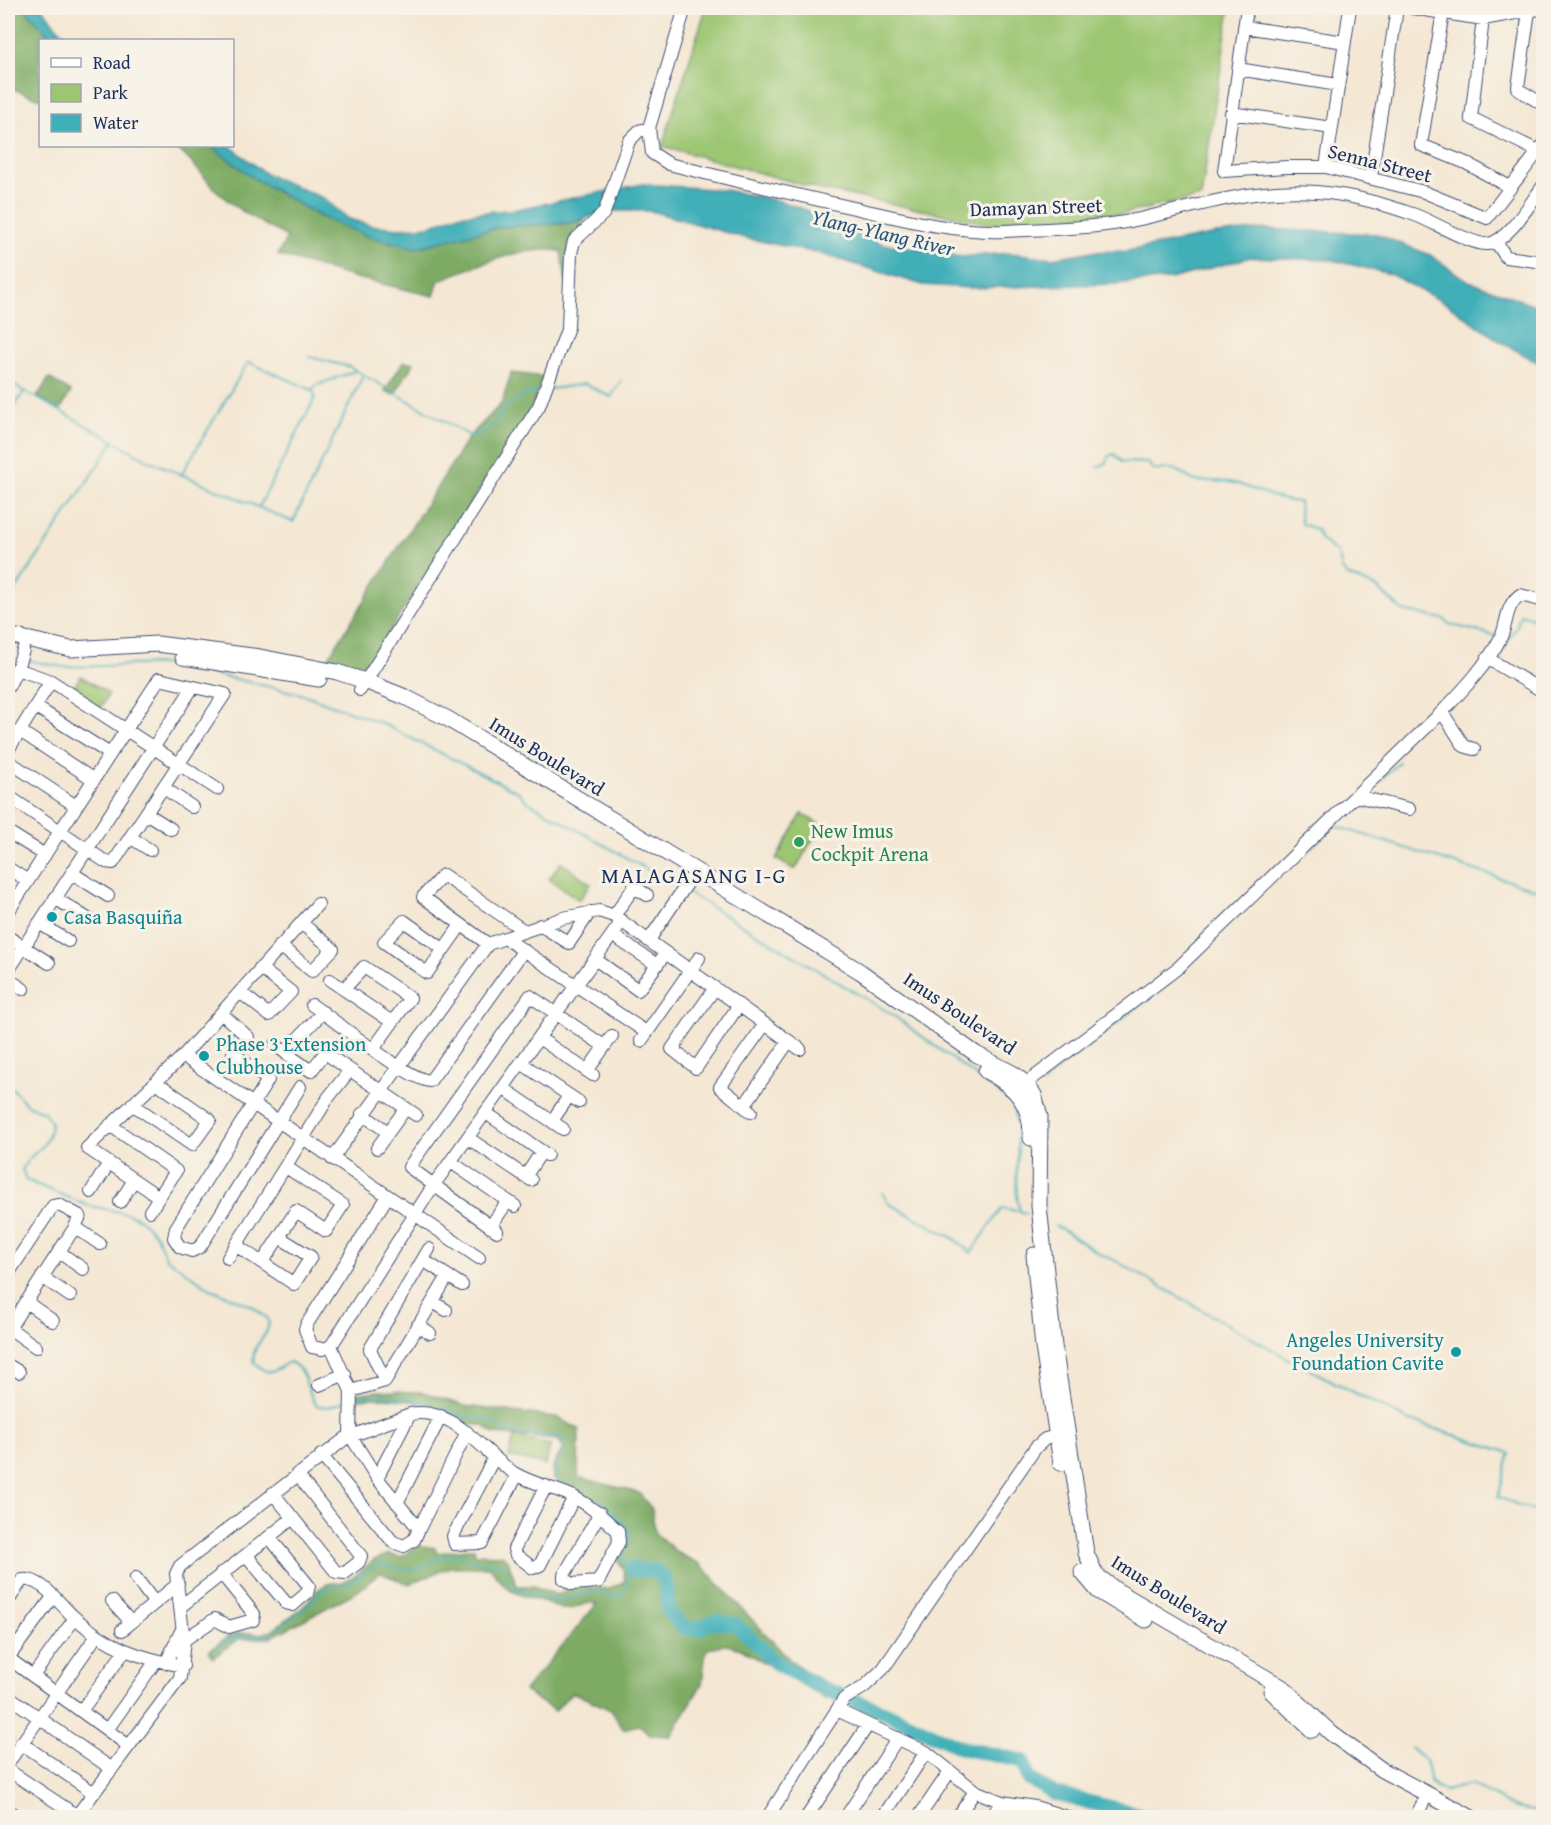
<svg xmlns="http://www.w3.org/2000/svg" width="1551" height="1825" viewBox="0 0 1551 1825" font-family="'Gentium Book Plus',serif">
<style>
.green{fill:#9cc672;stroke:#5c7a68;stroke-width:1.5}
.forest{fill:#7dab64;stroke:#4c6d61;stroke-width:1.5}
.water{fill:#3fafb8;stroke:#2d6f8b;stroke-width:1.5}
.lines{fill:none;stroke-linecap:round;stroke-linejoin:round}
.stream{stroke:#3fafb8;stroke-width:2}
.river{stroke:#3fafb8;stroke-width:15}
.minor-casing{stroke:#3c4b70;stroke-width:14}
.major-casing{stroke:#3c4b70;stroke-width:17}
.minor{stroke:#fff;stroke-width:12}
.major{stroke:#fff;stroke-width:15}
.leisure-dot{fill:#2e9e5b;stroke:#f7f3e8;stroke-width:2}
.culture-dot{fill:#0f9aa8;stroke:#f7f3e8;stroke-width:2}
.labels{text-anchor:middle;stroke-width:6;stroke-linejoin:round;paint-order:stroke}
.street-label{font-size:20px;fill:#1b2f5e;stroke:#f7f3e8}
.leisure-label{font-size:20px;fill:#27864d;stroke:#f7f3e8;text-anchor:start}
.culture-label{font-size:20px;fill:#0d838f;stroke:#f7f3e8;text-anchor:start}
.water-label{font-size:21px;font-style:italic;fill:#265579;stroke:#f7f3e8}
.quarter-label{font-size:22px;letter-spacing:1.5px;fill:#1b2f5e;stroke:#f7f3e8}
</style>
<rect width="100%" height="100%" fill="#f7f3e8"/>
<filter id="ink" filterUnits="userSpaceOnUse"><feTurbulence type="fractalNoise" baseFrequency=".0167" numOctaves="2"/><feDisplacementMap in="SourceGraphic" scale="12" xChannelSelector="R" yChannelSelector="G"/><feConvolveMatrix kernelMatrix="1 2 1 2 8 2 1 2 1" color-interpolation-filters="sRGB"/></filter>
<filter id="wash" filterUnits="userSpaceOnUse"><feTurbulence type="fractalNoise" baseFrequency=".008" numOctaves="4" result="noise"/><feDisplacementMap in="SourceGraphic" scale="24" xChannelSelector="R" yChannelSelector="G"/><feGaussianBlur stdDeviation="1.35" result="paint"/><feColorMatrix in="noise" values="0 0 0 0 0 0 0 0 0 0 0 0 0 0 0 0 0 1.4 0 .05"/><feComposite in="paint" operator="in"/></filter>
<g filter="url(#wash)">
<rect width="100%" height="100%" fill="#f4e7d3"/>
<path class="green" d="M706,8H1230L1201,197L1121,214L991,224L818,189L662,146Z
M81,676L109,694L99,710L71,691Z
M802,814L821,825L795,870L776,859Z
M561,862L591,884L579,900L549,879Z
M514,1437L550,1445L546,1465L509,1457Z"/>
<path class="forest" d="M8,8H24L55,40H40V99L8,87Z
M174,146H211L255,179L321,217L367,236L415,248L500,227L571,223L586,218L569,242L566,282L561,251C520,245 476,267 439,280L434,296L352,277L278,255L287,237C262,223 236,210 216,190C202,175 190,159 174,146Z
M403,362L414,363L394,395L385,391Z
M511,373L543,377L533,405L369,664L358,669L326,661L469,437L502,403Z
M49,378L71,392L60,410L37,397Z
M376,1391L423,1392L465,1406L556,1417L579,1429L578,1477L639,1493L652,1509L655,1533L678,1553L700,1564L789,1659L811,1675L838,1689L833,1697L826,1699L741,1649L723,1644L706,1650L702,1684L671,1736L651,1735L639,1725L623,1729L611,1710L572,1692L555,1711L524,1691L597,1604C586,1600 576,1610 565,1609C555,1609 547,1603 538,1600C509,1592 509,1593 490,1567H451L409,1584L380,1573L358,1591L270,1638L239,1639L213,1658L209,1651L229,1636L241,1633L263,1634L272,1630L303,1607L317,1590L327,1584L343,1582L356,1575L374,1560L389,1554L401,1557L419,1545L435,1548L437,1553L474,1548L476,1554L502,1555L508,1561L517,1586H534L557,1595L578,1586L608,1589L625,1581L623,1569L616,1557L624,1537C618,1527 612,1514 602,1507C588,1495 569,1492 553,1478L552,1468L563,1448L559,1440L494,1434L483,1425C455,1426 462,1418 440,1409C417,1400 380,1395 355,1400L356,1394Z"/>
<path class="water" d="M24,8H43L54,24L70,40L53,39Z
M211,146H230L266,174L323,198L349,219L369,225L400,228L430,226L457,215L518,209L643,184L725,190L780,201L822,216L882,244L921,248L960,257L1010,253L1052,258L1088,252L1127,251L1216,234L1264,229L1376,234L1430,255L1466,280L1543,308V363H1539L1501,342L1447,304L1390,274L1333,260L1251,257L1171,279L1114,284L971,288L923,285L818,253L745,238L651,211H608L571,223L500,227L415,248L367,236L321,217L255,179Z"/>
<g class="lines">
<path class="stream" d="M310,357L350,367L472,437C505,425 497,401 538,391
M8,382L148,460L293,522L363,376
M551,389L585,384L611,397L621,381
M8,418L24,391
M1098,467L1107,463L1109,456L1114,454L1122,462L1148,463L1154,470C1161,471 1166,468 1172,469C1182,471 1188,480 1197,481C1210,482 1222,480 1234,483C1256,489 1278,501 1299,502L1301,524L1316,529L1321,540L1338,553L1342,569L1348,576L1376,587L1403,611L1444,619L1449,624L1496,636
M181,475L248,362L312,390L317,385L355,371
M259,507L315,398L313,390
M13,594L114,441
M8,657L16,659
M1495,659L1517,626L1520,614L1544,621
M25,660L64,667L170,664L305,695L381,723L520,793L525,800L673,884
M1367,794L1399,762
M1336,826L1544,892
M1295,862L1359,803
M686,892L890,1013L1011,1102C1026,1134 1010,1178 1020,1211
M8,1083L27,1105L44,1112L51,1122C49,1151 33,1148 22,1169L26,1180L86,1205L129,1214L140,1219L156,1235L166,1258L211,1289L252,1306L268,1319C272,1338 250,1341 254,1363L265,1371L272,1372L289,1362C308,1368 305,1392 317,1406L329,1407L346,1401
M1043,1084L1052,1074L1169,982
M882,1192L888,1203L955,1239L971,1253L1002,1208L1027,1213
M1055,1226C1076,1235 1091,1252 1112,1259L1287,1358L1408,1420L1510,1453L1498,1497L1544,1515
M355,1398L374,1395L418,1400L466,1417L486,1419L505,1431L529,1436H560L567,1442L566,1446L557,1465L556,1479L570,1489
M213,1650L229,1639L241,1636H267L304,1610L323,1590L349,1583L378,1564C390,1566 408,1573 420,1568C435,1561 434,1556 454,1556C465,1555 472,1560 481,1562C490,1564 496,1561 503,1565L508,1582L514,1588L559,1602L587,1593L596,1592L613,1597L623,1594L632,1569L624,1562L623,1556L631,1536L627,1527L604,1503L586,1497
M1410,1747L1425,1760L1430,1781L1436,1788L1445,1791L1471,1784C1490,1793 1517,1815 1539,1810L1544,1803"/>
<path class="river" d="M632,1569L657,1571L665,1579L669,1613L684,1628L698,1629L714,1621L737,1625L776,1663L822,1688L889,1714L962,1748L1023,1761L1029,1779L1055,1794L1154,1818"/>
</g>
</g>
<g filter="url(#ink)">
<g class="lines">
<defs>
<path id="minor" d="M685,8L649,128L652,153L669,164C731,180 792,194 854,208C903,219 954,233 1005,231C1044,229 1086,229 1125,222C1192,209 1245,187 1316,192C1350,194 1384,204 1415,215C1432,221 1473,246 1488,244C1509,241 1531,201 1544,185
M1247,8L1224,171L1287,167H1326L1424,192L1487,218L1544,144
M1412,8L1483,19L1544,8
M1529,11L1518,87L1519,90L1544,105
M1443,12L1421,145L1466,163L1510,187
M1483,19L1471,118L1538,151
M1244,27L1345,42
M1238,69L1338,85
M1231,113L1332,128
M1326,167L1350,8
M1371,177L1397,8
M1496,242L1506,257L1544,262
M1487,658L1544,692
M17,669L23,650
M8,687L17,669L51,681L217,789
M360,690L539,406L568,327L571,254L574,241L604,213L629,141L639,131L649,128
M36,707L110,754
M1442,712L1464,746L1474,749
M20,731L94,780
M8,750L51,681
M8,761L76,806
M164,788L192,807
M8,796L106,862L113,863L225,694L159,679C109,756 58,834 8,912
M1356,796L1409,809
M146,813L171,829
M8,832L45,855
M130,837L150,850
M8,868L28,881
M72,873L108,896
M55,898L88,919
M614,916L634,887L647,895
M39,923L68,941
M540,925L569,943L590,912
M612,935L657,965
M8,937L49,963
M505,938L646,1032
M649,940L695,872
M488,944L423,897L443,875L523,930
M280,946L312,971L333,949L301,923
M443,949L404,921L384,942L427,973L461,925
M595,959L638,990L666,953
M8,971L193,687
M8,979L23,989
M330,980L392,1022
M715,988L672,1049L696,1068L739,1005
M344,989L364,967L410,998L374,1048
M240,992L269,1015L291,992L260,968
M312,1005C336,1021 407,1079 430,1081L524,950
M221,1013L248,1037L233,1053L268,1080L176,1228L174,1238L180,1247L192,1251L200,1247L300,1087
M539,1038L593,1075
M641,1041L699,958
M275,1045L311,1071L325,1053L416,1115
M285,1052L323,1012
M183,1056L479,1258
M521,1063L579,1102
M587,1071L612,1036
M503,1088L563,1129
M1020,1088L1179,967L1442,712C1463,690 1487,665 1501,637C1508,622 1505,606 1520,595L1544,601
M328,1098L350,1070
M132,1104L192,1145L210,1120L156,1082
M744,1106L789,1041
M751,1112L720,1087L765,1024
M486,1113L547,1155
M362,1114L388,1132
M552,1121L569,1096
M110,1125L176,1171L150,1211
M468,1138L531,1180
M377,1148L406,1108
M332,1159L488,944L563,918L599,911L614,916L800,1049
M451,1162L515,1206
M525,1177L542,1151
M91,1192L109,1163
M388,1196L307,1324L305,1329L312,1347L323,1349L331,1346L433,1186L622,921
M159,1197L87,1148L183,1056L318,904
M120,1202L134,1180
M75,1227L100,1244
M490,1227L508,1201
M497,1231L409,1167L530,996L604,1046
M237,1246L294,1284L311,1257L279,1237
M59,1252L83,1269
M228,1258L325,1103
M423,1260L462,1285
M262,1263L296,1211L326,1231L343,1205L286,1167
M8,1274L53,1206L59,1205L80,1216L75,1227L8,1330
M42,1277L70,1296
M26,1302L53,1321
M433,1302L446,1310
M418,1325L430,1333
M9,1328L36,1347
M331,1346L351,1391L350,1435L377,1478L419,1529L467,1432
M8,1365L19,1372
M385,1381L370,1349L429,1249
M319,1385L345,1374
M351,1391L385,1381L448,1276
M321,1455L393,1542L404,1546L414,1540L419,1529
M494,1458L453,1536L455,1544L482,1543L517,1475
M377,1478L410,1414
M546,1486L514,1549L516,1555L533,1568L540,1565L574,1497
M273,1493L336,1572L345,1573L359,1562L361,1556L297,1474
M397,1503L441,1416
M246,1555L286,1603L293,1605L307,1593L309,1586L269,1537
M136,1578L154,1602
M8,1601L22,1580C41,1576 61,1606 74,1617C108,1647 139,1658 183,1666
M112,1601L131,1622
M180,1607L293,1518
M122,1630L178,1584
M184,1640L215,1619L229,1627L253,1620L254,1614L221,1573
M8,1658L129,1746
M8,1658L53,1597
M166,1663L182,1629
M33,1676L75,1618
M8,1696L112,1769
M837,1710L926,1752L975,1791L1002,1802L1035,1807L1070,1818
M81,1711L124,1652
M107,1730L156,1661
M21,1743L94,1793
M8,1763L97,1635
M8,1770L76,1815
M8,1810L18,1818
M75,1818L180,1678L184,1640L176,1574L180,1566L346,1438L410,1414C453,1405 482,1452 514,1473C532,1484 555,1488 574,1497C591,1506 604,1518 618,1531L619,1542L598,1582L572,1584L564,1579V1575L600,1513
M767,1818L844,1699L864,1687L883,1669L1036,1447L1045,1439L1065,1434
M806,1818L868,1725
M845,1818L898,1738
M882,1818L926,1752
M918,1818L950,1771
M957,1818L975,1791
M991,1818L1002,1802
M1415,1818L1423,1803"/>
<path id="major" d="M8,635L71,649L157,644L260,657L337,672L365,681L405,697L448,719L861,972L976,1054L1014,1074L1026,1084L1034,1095L1040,1117L1039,1206L1054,1346L1086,1553L1096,1575L1116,1590L1282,1687L1332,1734L1382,1770L1472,1818
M183,657L319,679
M986,1071C1016,1087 1032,1104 1031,1138
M1034,1255L1043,1347L1061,1463
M1082,1572L1098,1591L1146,1620
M1271,1691L1312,1730"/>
</defs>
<use href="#minor" class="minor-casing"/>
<use href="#major" class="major-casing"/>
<use href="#minor" class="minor"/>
<use href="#major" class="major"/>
</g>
</g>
<circle class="leisure-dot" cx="799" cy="842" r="6"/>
<g class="culture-dot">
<circle cx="52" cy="917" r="6"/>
<circle cx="204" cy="1056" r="6"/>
<circle cx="1456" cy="1352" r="6"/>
</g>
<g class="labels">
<g class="street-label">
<text transform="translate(1380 163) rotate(14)" y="7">Senna Street</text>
<text transform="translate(1036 207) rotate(-2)" y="7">Damayan Street</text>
<text transform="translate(547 756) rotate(32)" y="7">Imus Boulevard</text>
<text transform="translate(960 1013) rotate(34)" y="7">Imus Boulevard</text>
<text transform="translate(1169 1594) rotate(32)" y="7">Imus Boulevard</text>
</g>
<g class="leisure-label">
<text x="811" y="838">New Imus<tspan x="811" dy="23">Cockpit Arena</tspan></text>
</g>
<g class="culture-label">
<text x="64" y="924">Casa Basquiña</text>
<text x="216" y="1051">Phase 3 Extension<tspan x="216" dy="23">Clubhouse</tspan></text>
<text x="1444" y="1347" text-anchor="end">Angeles University<tspan x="1444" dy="23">Foundation Cavite</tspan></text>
</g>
<g class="water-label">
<text transform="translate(883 233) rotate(13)" y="7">Ylang-Ylang River</text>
</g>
<g class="quarter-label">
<text x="694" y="883">MALAGASANG I-G</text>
</g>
</g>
<rect width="1551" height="1825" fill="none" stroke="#f7f3e8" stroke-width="30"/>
<rect x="39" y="39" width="195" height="108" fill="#f7f3e8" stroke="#9fa5b1" stroke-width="1.5"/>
<rect x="51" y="58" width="30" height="9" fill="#ffffff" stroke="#9fa5b1" stroke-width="1.5"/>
<text x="93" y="69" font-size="18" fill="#1b2f5e">Road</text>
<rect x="51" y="84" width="30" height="18" fill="#9cc672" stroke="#9fa5b1" stroke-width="1.5"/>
<text x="93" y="99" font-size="18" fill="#1b2f5e">Park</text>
<rect x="51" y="114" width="30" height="18" fill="#3fafb8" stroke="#9fa5b1" stroke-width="1.5"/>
<text x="93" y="129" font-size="18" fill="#1b2f5e">Water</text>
</svg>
